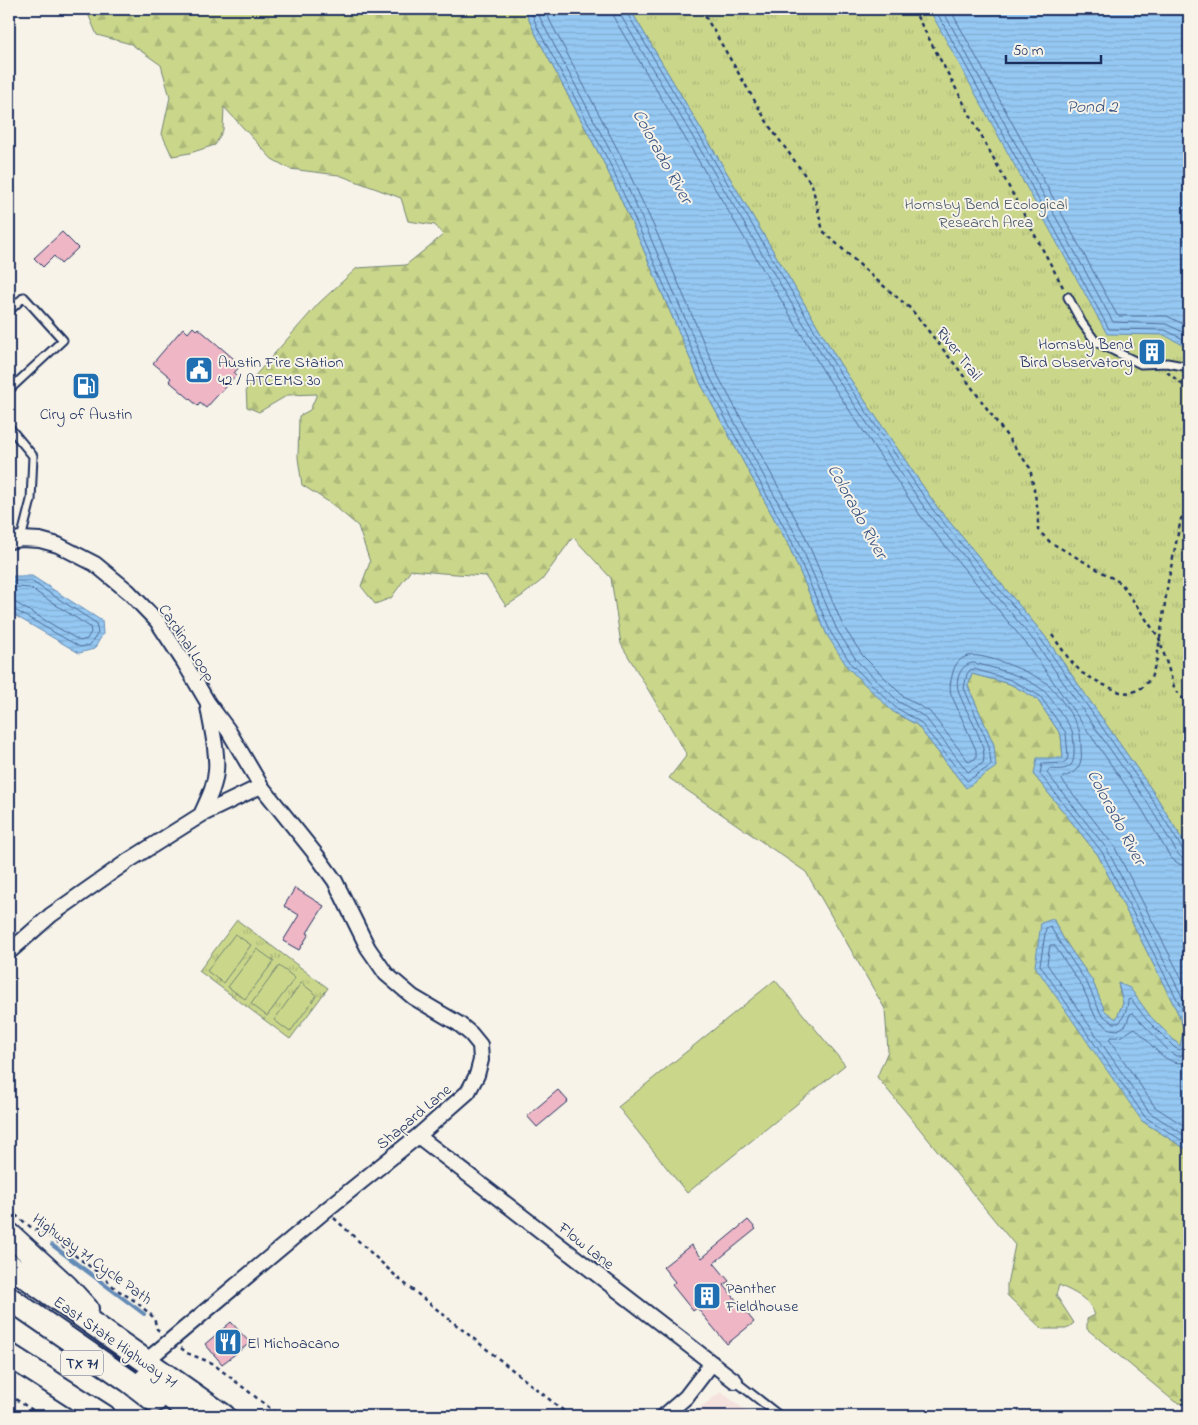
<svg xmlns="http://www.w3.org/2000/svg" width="1198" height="1425" viewBox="0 0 1198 1425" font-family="'Indie Flower',sans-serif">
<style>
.built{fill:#f5e1de}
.grass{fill:url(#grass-tufts);stroke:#728374}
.forest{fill:url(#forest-firs);stroke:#728374}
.pitch{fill:#cad78a;stroke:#728374}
.water{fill:url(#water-rules);stroke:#648bb7}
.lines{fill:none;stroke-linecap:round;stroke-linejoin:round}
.shore{stroke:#4c6c99;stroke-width:1}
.stream{stroke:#648bb7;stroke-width:4}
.building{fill:#efb6c6;stroke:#1b2f5e}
.service-casing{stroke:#1b2f5e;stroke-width:11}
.minor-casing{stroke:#1b2f5e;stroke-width:18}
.trunk-casing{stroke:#1b2f5e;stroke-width:26}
.path{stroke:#1b2f5e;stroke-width:2.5;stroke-dasharray:4 4;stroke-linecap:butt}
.service{stroke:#f7f3e8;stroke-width:7}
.minor{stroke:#f7f3e8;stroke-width:14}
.trunk{stroke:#f7f3e8;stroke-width:22}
.labels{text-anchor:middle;stroke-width:4;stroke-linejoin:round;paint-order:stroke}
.shield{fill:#f7f3e8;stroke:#5d6a87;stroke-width:1}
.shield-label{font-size:15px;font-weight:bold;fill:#1b2f5e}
.park-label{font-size:16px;fill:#475969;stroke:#f7f3e8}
.poi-label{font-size:16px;fill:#1b2f5e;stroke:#f7f3e8;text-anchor:start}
.street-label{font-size:16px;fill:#1b2f5e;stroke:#f7f3e8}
.water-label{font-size:18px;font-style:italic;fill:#3a5583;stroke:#f7f3e8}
</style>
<defs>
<pattern id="grass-tufts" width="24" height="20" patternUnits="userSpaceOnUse" patternTransform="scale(1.25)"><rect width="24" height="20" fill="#cad78a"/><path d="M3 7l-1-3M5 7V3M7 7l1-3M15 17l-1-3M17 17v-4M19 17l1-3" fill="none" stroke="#adb97a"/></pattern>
<pattern id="forest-firs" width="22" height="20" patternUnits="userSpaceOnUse" patternTransform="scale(1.25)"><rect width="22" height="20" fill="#cad78a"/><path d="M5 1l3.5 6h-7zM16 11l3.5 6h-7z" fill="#adb97a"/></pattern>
<pattern id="water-rules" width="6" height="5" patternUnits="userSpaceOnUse" patternTransform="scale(1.25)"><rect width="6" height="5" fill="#95c8f2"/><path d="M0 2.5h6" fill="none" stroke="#80acd2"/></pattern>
</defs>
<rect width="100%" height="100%" fill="#f7f3e8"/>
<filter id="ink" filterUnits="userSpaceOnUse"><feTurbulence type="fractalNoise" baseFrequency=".02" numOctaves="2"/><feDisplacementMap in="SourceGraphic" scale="10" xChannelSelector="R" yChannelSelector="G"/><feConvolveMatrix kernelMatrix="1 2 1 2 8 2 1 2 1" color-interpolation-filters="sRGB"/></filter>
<g filter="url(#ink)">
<path class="built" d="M721,1392L753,1416H689Z"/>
<path class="grass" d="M630,9H1189V851L1156,796L1044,635L937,507L840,364Z
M237,920L328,988L290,1039L199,971Z"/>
<path class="forest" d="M86,9H524L534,31L605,165L639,239L701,384L788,544L827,635L892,711L917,725L966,788L994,745L968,686L972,674L1010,684L1037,699L1061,735L1063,758L1034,775L1098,855L1177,1011L1184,1029L1180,1046L1150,1016L1130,989L1118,984L1123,1003L1116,1019L1105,1012L1092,980L1064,940L1053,919L1142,1121L1189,1151V1405L1175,1402L1087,1329V1319L1095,1315C1089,1298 1075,1293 1059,1285L1056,1295L1074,1323L1066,1329H1042L1007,1295V1284L1015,1245L877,1077L888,1051L885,1009L806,872L669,778L687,755L621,644L611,578L573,537L542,580L522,596L506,606L486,576L442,573L411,570L391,598L375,604L361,586L370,562L358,526L332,504L302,485L298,458L299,416L310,410L317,394L288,395L259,412L247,407L246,386L319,303L357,268L406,265L443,235L435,225L408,221L401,198L339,175L290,169L272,159L224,107L223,130L215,145L190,153L172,156L162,134L170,97L161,65L131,44L97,35Z"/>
<path class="pitch" d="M235,934L251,945L223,983L207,971Z
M257,949L274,961L245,999L228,987Z
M279,966L295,978L267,1016L251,1004Z
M775,980L845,1065L687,1193L618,1107Z
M301,983L317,995L290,1032L274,1020Z"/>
<path class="water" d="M524,9H630L840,364L937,507L1044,635L1156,796L1189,851V1151L1142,1121L1035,966L1041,923L1053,919L1064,940L1092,980L1105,1011L1116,1019L1123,1003L1118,983L1130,988L1150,1016L1180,1046L1184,1029L1177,1011L1098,855L1034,775L1037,758H1063L1061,735L1037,699L1010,684L972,674L968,686L994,745L996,767L966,788L917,725L892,711L848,668L827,635L788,544L701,384L639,239L605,165L534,31Z
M929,9H1189V348L1164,335L1107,334Z
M13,576H32L102,621L103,634L94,649L79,653L9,612V579Z"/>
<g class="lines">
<path class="shore" d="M530,9L538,29L609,162L643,237L706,382L792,542L831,633L852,665L895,707L920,722L967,781L990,766L991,764L989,746L964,688L967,674L970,670L974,669L1011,680L1040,696L1066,733L1068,756L1067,760L1063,763L1042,764L1040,774L1102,852L1182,1009L1189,1028L1185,1047L1180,1050L1175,1048L1146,1019L1131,999L1128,1000C1128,1007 1124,1017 1119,1023H1113L1101,1014L1087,983L1060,943L1050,926L1046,928L1040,965L1145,1117L1189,1145
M536,9L544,26L615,160L649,234L711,379L798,539L837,630L857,661L899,702L925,717L968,772L983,763C989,743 963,710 958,689C955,678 962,663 974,663C998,669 1023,675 1043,690C1048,694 1070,725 1072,731C1074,738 1076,760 1071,765C1065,771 1056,769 1049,769L1047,773L1107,849L1189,1010
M545,9L551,23L621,156L656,231L718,376L805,536L843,626L863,656L903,696L930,712L969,762L976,758V750L951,694C949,686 951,680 953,672C955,664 960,658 968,656C983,652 1037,674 1049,685C1056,691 1077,722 1079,730C1081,736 1081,743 1081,749C1083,763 1078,773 1063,777L1062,780L1114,846L1189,993
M612,9L615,20L825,374L922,518L1029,647L1140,806L1171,858L1179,864L1189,866
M619,9L621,16L831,370L928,513L1035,642L1147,802L1178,854L1182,858L1189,859
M626,9L627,13L836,367L933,510L1040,638L1152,799L1183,850L1186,852L1189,853
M935,9L1109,329L1165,330L1189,342
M942,9L1113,322L1166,324L1189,335
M950,9L1117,315L1119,316H1167L1189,327
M9,583L15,581H31L96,623L98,633L90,645L80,647L13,609L9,608
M9,589L17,587L30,588L90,627L91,632L87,639L80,641L16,603L9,602
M1189,1051L1181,1056H1176L1171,1053L1142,1023L1133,1013L1130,1014L1126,1025L1118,1030L1110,1029L1098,1020L1095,1016L1082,986L1054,945H1050L1047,964L1149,1112L1189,1138
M1189,1061C1167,1071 1150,1041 1135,1028C1125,1033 1124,1038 1111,1037L1109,1039L1155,1107L1189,1129"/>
<path class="stream" d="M52,1245L144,1314"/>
</g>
<path class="building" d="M62,232L78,248L61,264L54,256L43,267L34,258Z
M193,327L196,330L198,328L241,365L234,373L236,375L206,408L200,403L198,406L169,381L171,378L153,363L183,328L188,333Z
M1143,345L1163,348L1162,358L1141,357Z
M295,888L324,906L307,933L309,934L299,950L283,941L299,915L284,906Z
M558,1090L568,1101L537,1127L527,1116Z
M748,1220L756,1229L714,1263L729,1281L724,1285L754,1322L727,1344L697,1308L693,1311L672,1285L675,1282L663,1267L691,1245L702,1258Z
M231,1322L250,1343L222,1364L205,1344Z"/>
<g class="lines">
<defs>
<path id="service" d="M1068,297L1082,323L1096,342L1141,364L1167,363L1189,367
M9,311L24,297L63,340L9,390
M9,427L33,456L31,500L21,539
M735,1381L780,1416"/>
<path id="minor" d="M9,541L21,539L40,540L58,545L95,564L129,592L157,621L184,662L208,703L228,730L261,786L317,856L335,881L368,948L386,974L413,997L459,1024L471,1034L480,1045L481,1060L477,1075L468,1092L418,1136L326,1210L146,1361
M201,815C207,801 215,787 216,771C218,750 211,727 208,706
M9,952L51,915L128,861L201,815L261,786
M418,1136L735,1381
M664,1416L686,1397L712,1363"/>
<path id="trunk" d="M9,1234L66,1286L87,1309
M9,1265L224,1416
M9,1298L129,1381L155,1401
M9,1355L104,1416
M146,1379L195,1416"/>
</defs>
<use href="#service" class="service-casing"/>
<use href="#minor" class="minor-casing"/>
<use href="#trunk" class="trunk-casing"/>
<path class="path" d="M701,9L770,127L812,185L823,231L873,277L911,309L957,367L1030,468L1038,511V530L1050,542L1121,583L1159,638L1175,690L1189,706
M913,9L1064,289
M1167,372L1189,390
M1052,635L1069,659L1082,673L1104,685L1120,692L1131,693L1143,687L1151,678L1157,659L1168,582L1181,519L1189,506
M9,1210L32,1228L45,1233L100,1274L116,1289L135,1301L150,1314L154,1318L157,1329L161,1332
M334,1218L399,1279L570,1416
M181,1348L187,1353L212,1363L280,1416
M9,1395L42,1416"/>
<use href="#service" class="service"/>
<use href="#minor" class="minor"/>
<use href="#trunk" class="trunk"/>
</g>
</g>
<defs>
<symbol id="building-square" viewBox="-11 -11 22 22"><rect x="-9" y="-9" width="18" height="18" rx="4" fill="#1f6fb2" stroke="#f7f3e8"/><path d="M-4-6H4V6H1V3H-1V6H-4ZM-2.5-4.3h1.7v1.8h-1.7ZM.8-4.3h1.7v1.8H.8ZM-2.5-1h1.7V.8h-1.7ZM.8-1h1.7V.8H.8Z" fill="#fff"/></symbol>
<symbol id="civic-square" viewBox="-11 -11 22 22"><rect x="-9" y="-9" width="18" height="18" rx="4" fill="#1f6fb2" stroke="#f7f3e8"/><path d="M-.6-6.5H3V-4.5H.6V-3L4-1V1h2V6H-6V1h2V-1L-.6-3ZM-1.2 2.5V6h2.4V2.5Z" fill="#fff"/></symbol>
<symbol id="fuel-square" viewBox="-11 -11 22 22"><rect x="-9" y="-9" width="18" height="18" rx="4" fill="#1f6fb2" stroke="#f7f3e8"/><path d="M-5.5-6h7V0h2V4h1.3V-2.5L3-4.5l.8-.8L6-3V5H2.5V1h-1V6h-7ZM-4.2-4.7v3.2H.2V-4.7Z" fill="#fff"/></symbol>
<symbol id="restaurant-square" viewBox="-11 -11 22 22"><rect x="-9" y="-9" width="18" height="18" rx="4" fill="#1f6fb2" stroke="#f7f3e8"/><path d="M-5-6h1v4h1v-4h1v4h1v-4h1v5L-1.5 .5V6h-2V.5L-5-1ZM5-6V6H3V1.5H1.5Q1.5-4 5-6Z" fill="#fff"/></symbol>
</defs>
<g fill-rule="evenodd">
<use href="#building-square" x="1136" y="336" width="32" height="32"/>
<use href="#civic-square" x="183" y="354" width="32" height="32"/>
<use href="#fuel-square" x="70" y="370" width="32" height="32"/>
<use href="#building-square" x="691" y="1280" width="32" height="32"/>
<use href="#restaurant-square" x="212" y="1326" width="32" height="32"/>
</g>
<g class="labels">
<rect class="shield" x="61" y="1350.5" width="42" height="25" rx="4"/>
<g class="shield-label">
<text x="82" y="1368">TX 71</text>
</g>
<g class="park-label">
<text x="986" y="209">Hornsby Bend Ecological<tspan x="986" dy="18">Research Area</tspan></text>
</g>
<g class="poi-label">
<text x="1133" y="349" text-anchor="end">Hornsby Bend<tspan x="1133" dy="18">Bird Observatory</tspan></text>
<text x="218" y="367">Austin Fire Station<tspan x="218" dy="18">42 / ATCEMS 30</tspan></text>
<text x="86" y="419" text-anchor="middle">Ciry of Austin</text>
<text x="726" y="1293">Panther<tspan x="726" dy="18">Fieldhouse</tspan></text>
<text x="247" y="1348">El Michoacano</text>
</g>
<g class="street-label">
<text transform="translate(960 353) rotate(52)" y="6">River Trail</text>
<text transform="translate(188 642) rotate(56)" y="6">Cardinal Loop</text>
<text transform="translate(413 1116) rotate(-40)" y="6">Shapard Lane</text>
<text transform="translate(587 1245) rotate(38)" y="6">Flow Lane</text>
<text transform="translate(93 1258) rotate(36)" y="6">Highway 71 Cycle Path</text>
<text transform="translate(116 1341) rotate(35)" y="6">East State Highway 71</text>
</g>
<g class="water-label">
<text x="1092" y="112">Pond 2</text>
<text transform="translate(663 156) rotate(61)" y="6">Colorado River</text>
<text transform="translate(858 511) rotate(61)" y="6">Colorado River</text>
<text transform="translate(1117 817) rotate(62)" y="6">Colorado River</text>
</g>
</g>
<rect width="1198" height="1425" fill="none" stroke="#f7f3e8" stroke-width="30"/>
<rect x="15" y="15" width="1168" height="1395" fill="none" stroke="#1b2f5e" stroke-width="2" filter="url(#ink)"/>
<path d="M1006 55v8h95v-8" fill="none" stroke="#1b2f5e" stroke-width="2.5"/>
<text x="1013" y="55" font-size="15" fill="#1b2f5e" stroke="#f7f3e8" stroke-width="4" paint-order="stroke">50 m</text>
</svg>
